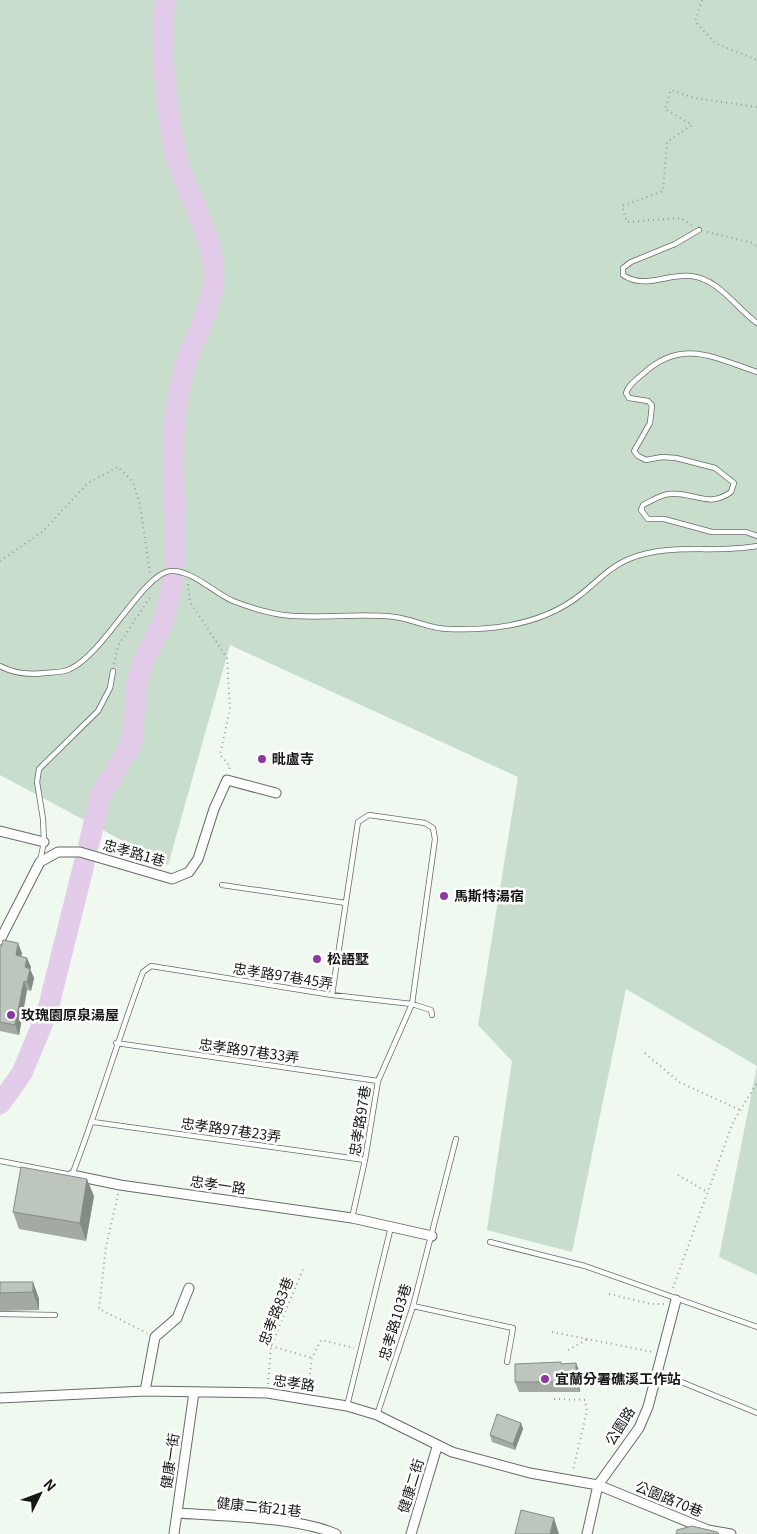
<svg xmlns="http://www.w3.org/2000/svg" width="757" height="1534" viewBox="0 0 757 1534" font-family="Georgia,'Noto Sans TC',serif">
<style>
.green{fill:#c9ddcc}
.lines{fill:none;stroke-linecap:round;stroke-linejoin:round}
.river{stroke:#e3cce9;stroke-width:21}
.lane-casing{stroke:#646d65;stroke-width:6}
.street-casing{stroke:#646d65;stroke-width:11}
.path{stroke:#979e97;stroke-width:2;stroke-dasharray:1 4;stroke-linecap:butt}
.lane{stroke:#fff;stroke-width:4.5}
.street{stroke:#fff;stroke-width:9}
.wall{fill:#a2aaa3}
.shaded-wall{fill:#848b84}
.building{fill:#bcc6bd;stroke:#848b84}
.poi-dot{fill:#8e37a3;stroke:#fff;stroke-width:2}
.labels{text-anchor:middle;stroke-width:5;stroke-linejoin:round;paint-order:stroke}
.poi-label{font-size:14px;font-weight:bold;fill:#151815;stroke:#fff;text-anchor:start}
.street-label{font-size:14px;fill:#151815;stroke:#fff}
</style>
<rect width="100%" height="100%" fill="#eff9f0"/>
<path class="green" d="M0,0H757V1066L626,989L572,1252L487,1230L512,1061L478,1025L518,777L230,645L168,865L0,775Z
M757,1066V1275L719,1257Z"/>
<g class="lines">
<path class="river" d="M166,0C157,31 169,138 180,169C191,198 206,226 212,257C221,300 193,334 183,373C166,434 177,499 175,561
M89,844L100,796L132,742L137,681L144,659L163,622L174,577
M0,1104L22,1073L47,1013L84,864"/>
<defs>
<path id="lane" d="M699,230L675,244L631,262L623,268V275C645,290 668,273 691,276C719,279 736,308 757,323
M757,372C715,358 682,338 644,373C637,379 629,384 626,393L629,398L648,401L652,405L650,423L634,451L638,456L646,460L662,457L676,458L715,468L734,483L731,492C708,509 693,491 669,494C660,495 651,501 643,505L641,510L648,519H664L712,532H746L757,536
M0,666C13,673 30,675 45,673C53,672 63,673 70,669C104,654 143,574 170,571C191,569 214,593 233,601C251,608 275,615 294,616C328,618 361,613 395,617C412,619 430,629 448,629C494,631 541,625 579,596C595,584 609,567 629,559C670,542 715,554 757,546
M40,861L44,842L43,819L37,782L39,769L98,711L110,688L113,671
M222,885L346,903
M332,995L358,822L369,815L425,823L433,828L435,839L412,1004L378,1081L365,1160L352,1218
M116,1043L378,1081
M93,1122L365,1160
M0,1161L72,1175C98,1108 118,1039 143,972L151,966L332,995L412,1004L431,1010L432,1015
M490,1242L585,1266L757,1327
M413,1306L513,1328L507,1362
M0,1314L55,1315
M657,1372L757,1413
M347,1406L391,1227
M377,1415L413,1306L456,1139"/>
<path id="street" d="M0,831L44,842
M0,940L40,862L58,852H80L172,879L189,872L198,859L214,809L227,780L276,793
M72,1175L120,1185L352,1218L432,1236
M145,1391L155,1337L177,1318L189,1288
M0,1398L145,1391L267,1393L347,1406L377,1415L452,1452L530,1473L598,1485L708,1530L731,1534
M177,1513C221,1516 297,1517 336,1534
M174,1534L194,1392
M411,1534L437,1447
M587,1534L598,1485L639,1428L648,1407L676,1300"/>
</defs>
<use href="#lane" class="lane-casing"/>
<use href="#street" class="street-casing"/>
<path class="path" d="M702,0L695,21L715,43L757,60
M692,225L680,218L627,222L622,206L663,191L667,142L692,125L665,109L671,90L694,98L757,107
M707,232L753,243L757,247
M0,561L42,532L88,483L118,467L133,482L140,505L150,573
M188,584L190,602L227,658L230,709L220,755L230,766L229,770
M114,664L118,646L150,597
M645,1053L679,1082L740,1110
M678,1175L707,1192
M118,1194L106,1247L99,1309L147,1333
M673,1288L733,1122L757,1083
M609,1294L651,1304H666
M552,1332L653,1352
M271,1346L312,1358
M568,1350L588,1339
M268,1384L271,1346L304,1267
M308,1389L312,1358L321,1340L354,1348
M554,1399L585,1400L587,1411L573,1470"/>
<use href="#lane" class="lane"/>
<use href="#street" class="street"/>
</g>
<path class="wall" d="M0,947L22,953L21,956L31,967L30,969L34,978L31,991L27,990L19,1035L0,1031Z
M94,1196L86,1241L19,1229L13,1212Z
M0,1282H33L39,1299V1310L0,1311Z
M576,1363L580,1373V1392H519L515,1382L562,1364Z
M521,1423L523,1429L515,1450L492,1442L490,1435Z"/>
<path class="shaded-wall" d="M18,943L22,953L19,964L16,955Z
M27,958L31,967L28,977L25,967Z
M30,969L34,978L31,991L27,982Z
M24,981L27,990L19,1035L15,1025Z
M87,1179L94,1196L86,1241L80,1223Z
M33,1282L39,1299V1310L33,1292Z
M576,1363L580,1373V1392L576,1382Z
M521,1423L523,1429L515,1450L513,1444Z
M554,1518L559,1534H550Z"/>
<path class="building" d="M3,940L18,943L16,955L27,958L25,967L30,969L27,982L24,981L15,1025L0,1022V947H1Z
M21,1167L87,1179L80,1223L13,1212Z
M0,1282H33V1292L0,1293Z
M561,1362V1364L576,1363V1382H515V1364Z
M497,1414L521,1423L513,1444L490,1435Z
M521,1510L554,1518L550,1534H515Z
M692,1526L717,1532L719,1534H676L677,1530Z"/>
<g class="poi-dot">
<circle cx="262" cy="759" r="5"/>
<circle cx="444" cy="896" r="5"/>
<circle cx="317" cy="959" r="5"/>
<circle cx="11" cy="1015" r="5"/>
<circle cx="545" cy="1379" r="5"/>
</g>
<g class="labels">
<g class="poi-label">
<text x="272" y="764">毗盧寺</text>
<text x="454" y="901">馬斯特湯宿</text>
<text x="327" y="964">松語墅</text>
<text x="21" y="1020">玫瑰園原泉湯屋</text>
<text x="555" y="1384">宜蘭分署礁溪工作站</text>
</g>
<g class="street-label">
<text transform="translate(134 853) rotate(16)" y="5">忠孝路1巷</text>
<text transform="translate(283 976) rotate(9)" y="5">忠孝路97巷45弄</text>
<text transform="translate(249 1051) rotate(8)" y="5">忠孝路97巷33弄</text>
<text transform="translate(360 1121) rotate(-81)" y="5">忠孝路97巷</text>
<text transform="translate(231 1130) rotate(8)" y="5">忠孝路97巷23弄</text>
<text transform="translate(218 1185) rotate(8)" y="5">忠孝一路</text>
<text transform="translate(276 1311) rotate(-69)" y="5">忠孝路83巷</text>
<text transform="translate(395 1322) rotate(-73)" y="5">忠孝路103巷</text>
<text transform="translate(294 1383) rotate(8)" y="5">忠孝路</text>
<text transform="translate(620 1426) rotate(-58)" y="5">公園路</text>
<text transform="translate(170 1461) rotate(-82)" y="5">健康一街</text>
<text transform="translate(411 1486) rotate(-73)" y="5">健康二街</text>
<text transform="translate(669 1499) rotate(22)" y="5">公園路70巷</text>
<text transform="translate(259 1507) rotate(6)" y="5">健康二街21巷</text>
</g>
</g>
<g transform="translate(40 1494) rotate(48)" stroke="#ffffff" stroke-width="4" paint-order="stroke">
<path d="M0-4L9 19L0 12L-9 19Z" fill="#151815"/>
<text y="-8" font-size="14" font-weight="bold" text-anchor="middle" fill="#151815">N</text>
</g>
</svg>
